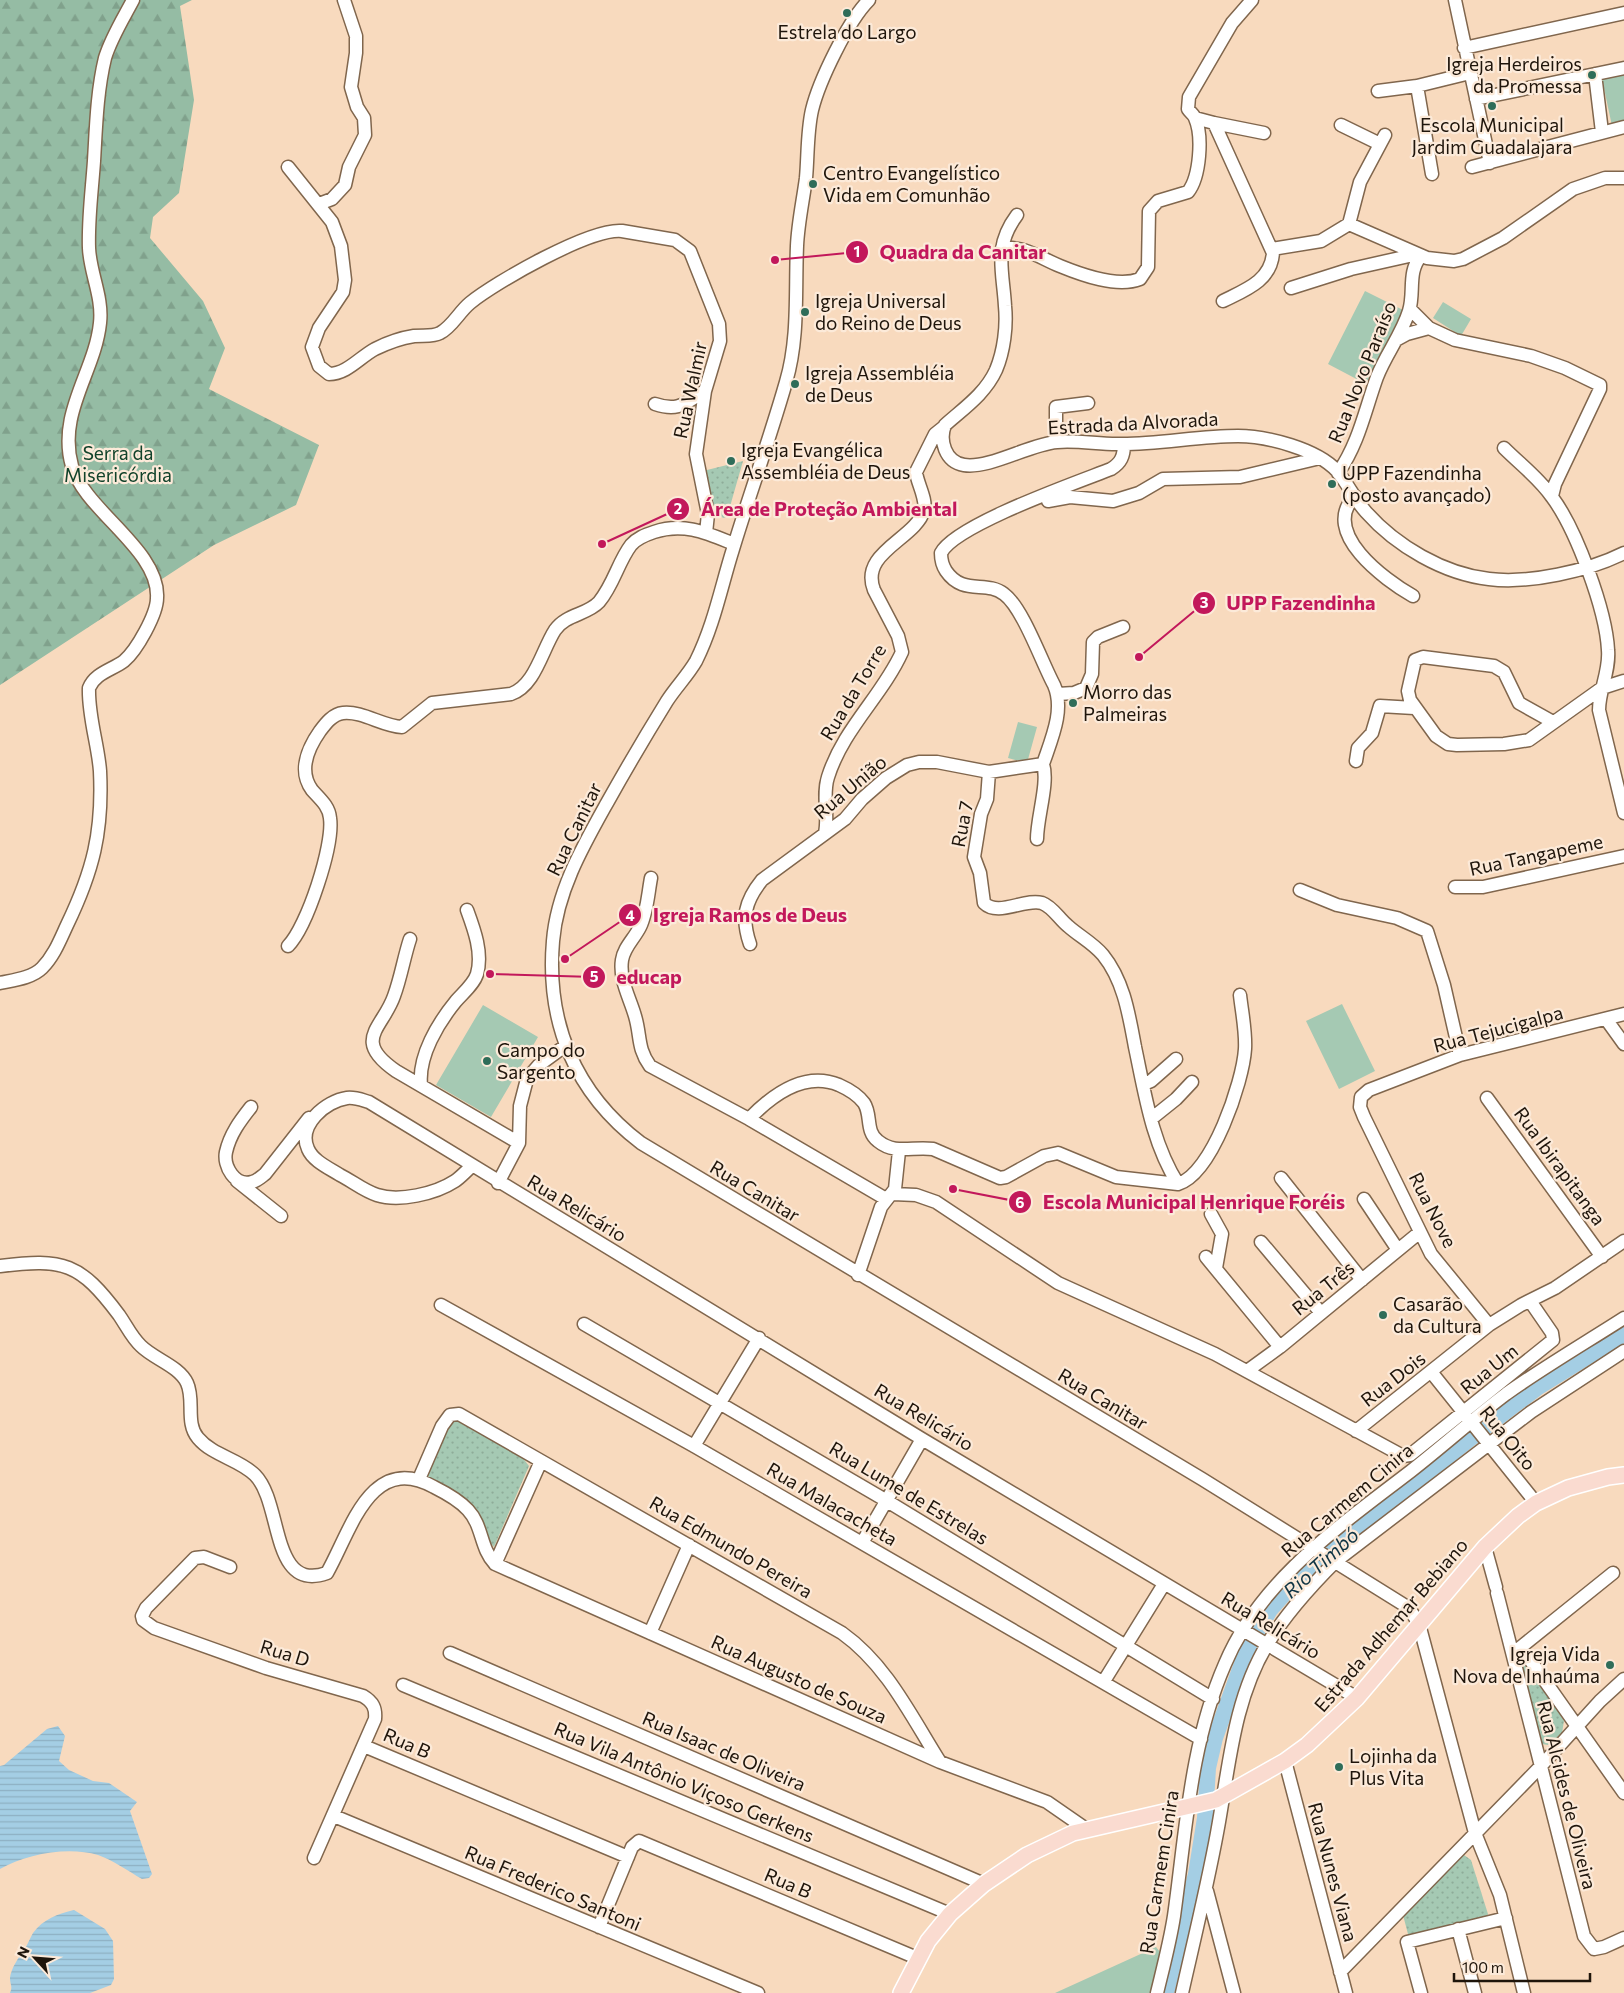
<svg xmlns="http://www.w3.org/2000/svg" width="1624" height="1993" viewBox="0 0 1624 1993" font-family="Commissioner,sans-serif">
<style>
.grass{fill:#a5c9b3}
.forest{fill:url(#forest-firs)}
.park{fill:url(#park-dots)}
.water{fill:url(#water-rules)}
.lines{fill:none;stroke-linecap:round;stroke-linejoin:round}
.river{stroke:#a4cee4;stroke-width:16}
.minor-casing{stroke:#80664d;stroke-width:15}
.major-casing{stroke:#fff;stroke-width:18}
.minor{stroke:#fff;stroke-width:12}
.major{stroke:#fadbd0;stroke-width:15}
.poi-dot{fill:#2f6d59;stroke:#fcead9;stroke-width:2}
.labels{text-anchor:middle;stroke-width:4.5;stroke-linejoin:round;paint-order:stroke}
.poi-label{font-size:19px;fill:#1f150b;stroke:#fcead9;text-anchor:start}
.street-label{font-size:19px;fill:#1f150b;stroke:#fcead9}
.park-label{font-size:19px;fill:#11422a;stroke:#fcead9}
.water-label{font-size:20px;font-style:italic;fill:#0f3444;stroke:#fcead9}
.leader{fill:none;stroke:#c2185b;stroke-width:2}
.callout-dot{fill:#c2185b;stroke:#fcead9;stroke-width:2}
.mark-label{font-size:15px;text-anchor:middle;font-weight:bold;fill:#fff}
.callout-label{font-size:20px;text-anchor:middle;font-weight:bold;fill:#c2185b;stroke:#fcead9;stroke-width:4.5;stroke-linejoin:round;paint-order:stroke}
</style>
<defs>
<pattern id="forest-firs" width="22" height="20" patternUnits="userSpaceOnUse" patternTransform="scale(1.25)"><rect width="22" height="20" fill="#95bca4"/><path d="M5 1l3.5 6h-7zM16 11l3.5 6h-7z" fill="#80a18c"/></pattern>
<pattern id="park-dots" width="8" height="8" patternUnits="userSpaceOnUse" patternTransform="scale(1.25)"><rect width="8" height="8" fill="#a5c9b3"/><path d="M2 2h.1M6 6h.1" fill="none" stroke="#8eac99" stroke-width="1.8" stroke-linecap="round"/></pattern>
<pattern id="water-rules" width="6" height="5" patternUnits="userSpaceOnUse" patternTransform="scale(1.25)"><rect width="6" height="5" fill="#a4cee4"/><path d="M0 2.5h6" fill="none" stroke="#8db0c2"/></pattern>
</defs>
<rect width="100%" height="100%" fill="#f8dabe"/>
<path class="grass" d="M1624,74V124L1612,126L1602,79Z
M1365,291L1403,310L1366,384L1328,364Z
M1443,302L1471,319L1461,336L1433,318Z
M1018,722L1037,727L1027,763L1008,758Z
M1342,1004L1375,1071L1339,1089L1306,1021Z
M483,1005L538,1037L491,1117L436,1085Z
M1156,1947L1160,1952L1150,1993H1055Z"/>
<path class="forest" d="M0,0H192L180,6L194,100L179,193L153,217L150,238L203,301L225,348L209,389L319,445L296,505L214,545L0,685Z"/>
<path class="park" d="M743,461L727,517L723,518L710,504L703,471Z
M458,1419L522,1457L529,1466L494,1547L425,1473L446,1423Z
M1521,1656H1524L1564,1721L1562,1733L1548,1745L1542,1744L1519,1659Z
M1464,1855L1471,1860L1488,1914L1486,1918L1409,1938L1403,1915L1460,1856Z"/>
<path class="water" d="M58,1726L65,1736L59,1761L69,1770L93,1781L109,1783L137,1802L130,1811L152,1874L149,1878L142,1879C128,1871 113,1860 98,1855C68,1846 26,1854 0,1869V1766L4,1765L47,1729Z
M74,1910L105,1929L113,1941L114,1979L111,1985L90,1993H10C13,1986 10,1985 10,1978C11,1968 19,1957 24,1950C28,1944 30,1938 33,1933C43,1919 58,1914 74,1910Z"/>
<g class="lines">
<path class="river" d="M1166,1993L1196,1874L1205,1818L1208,1768L1215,1738L1248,1647L1270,1610L1304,1572L1471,1438L1537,1388L1624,1334"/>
<defs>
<path id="minor" d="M869,0C848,21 819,81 812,110C807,132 808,156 806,178C803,201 798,223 797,246C795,292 799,338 786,382C770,438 750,493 733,549C721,587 714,625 696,661C688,675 676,687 667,701C646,735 626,769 607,803C583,846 557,891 553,941C546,1023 575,1093 641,1143L1202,1479L1409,1608L1419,1624L1475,1833L1500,1895L1524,1993
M1455,0L1490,163
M1464,48L1624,13
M1595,74L1602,132
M1417,86L1432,174
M1378,91L1417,86L1470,73
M1476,99L1624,68
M1195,118L1214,123L1273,253C1271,281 1245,290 1223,301
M1214,123L1264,133
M1341,125L1380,144
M288,167L332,222L341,246L345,280L343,292L319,328L312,347L319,366L329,374C347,374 360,357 375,349C387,343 401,338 414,336C423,335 433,337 440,333C452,327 459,312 470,303C496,282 590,228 622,231L675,240L690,251L719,324L720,341L705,391L696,454L708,514L706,533
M1472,167L1624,127
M319,204L332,199L345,185L349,167L365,135L364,118L357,107L351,87L356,53V36L344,0
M1017,215C993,247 1003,270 1005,306C1007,326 1004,351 996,370C985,394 964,408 945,425C939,440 945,462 964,465C990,469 1030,444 1057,442C1079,440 1101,445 1122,444C1161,444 1199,436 1238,436C1267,436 1317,449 1337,471C1348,484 1355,500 1366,512C1396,546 1444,574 1489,579C1529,584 1588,571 1624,553
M1349,224L1427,258L1454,261L1463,259L1503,238L1573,189L1605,178H1624
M1349,224L1360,182L1385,135
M1002,248C1026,246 1040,258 1060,266C1082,275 1117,288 1140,279L1148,267L1149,211L1158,201L1188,192C1200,177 1203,136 1195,118C1194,115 1190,112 1188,109L1189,97L1232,23L1252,0
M1272,249L1321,241L1349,224
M1291,288L1351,269L1418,254
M1410,309L1429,328L1455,340L1531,356L1565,368L1600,385V389L1555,484L1552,496
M1396,340L1407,334L1429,328
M655,404C679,412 685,403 705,391
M1056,442V407L1088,403
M1504,448C1520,464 1540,479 1552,497C1576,529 1606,610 1608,650C1610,671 1599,690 1599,710L1624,813
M1338,473C1359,443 1365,410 1377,377C1386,354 1402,334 1409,311C1415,292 1407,272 1421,256
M1355,496C1319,532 1385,580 1413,596
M1048,501L1070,497L1113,501L1139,493L1163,479L1240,477L1320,458
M1058,694L1074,693L1086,688L1092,674L1093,642L1098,637L1123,627
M1553,722L1519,703L1504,672L1494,666L1423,657L1415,660L1408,691L1410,700L1436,736L1448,744L1457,745L1504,744L1529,740L1602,688L1624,681
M1356,761L1358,748L1372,733L1380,706L1414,708
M1043,764C1051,740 1065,710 1054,685C1042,663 1023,608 1004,594C986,580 963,596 946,571C942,565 941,560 941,553C955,525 1078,482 1111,469C1121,463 1124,456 1124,444
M989,772L987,799L981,814L974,857L980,873L984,903C998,917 1025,898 1042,903C1053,907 1059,919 1068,926C1079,936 1093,943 1103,955C1124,981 1129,1015 1135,1047C1145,1094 1152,1143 1178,1184
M825,833C829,815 822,795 828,777C843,729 882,696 902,652L898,636L874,590C859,552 916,539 924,510C927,499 917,483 916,472L935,434L945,426
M1037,839C1037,817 1049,783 1043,764
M651,878C648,894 647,913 640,927C634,939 624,947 622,960C619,980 630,998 635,1016C641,1036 637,1048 650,1066L749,1119L886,1199
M1455,887H1483L1624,856
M1300,890L1337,905L1397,918L1427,931L1444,985L1460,1055
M410,939C404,957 401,977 394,996C383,1028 351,1040 396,1071L519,1143
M750,944C741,918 745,901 762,880L845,819L862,799L886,778L907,765L919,762H937L989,772L1043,764
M288,946C307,927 334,845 330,818C329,806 320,799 312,790C298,771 308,748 320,731C326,723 333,714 343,713C363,711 382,726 402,727L432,703L511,694C535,686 542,650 555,630C566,614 587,615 599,602C614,584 618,562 631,545C637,538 645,535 654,532C684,522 707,533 734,544
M0,983C14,980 32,978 42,968C54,956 60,940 67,925C93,871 103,832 100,771C98,744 88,716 89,688C95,673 112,670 124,661C137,650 157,614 157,598C160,550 84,510 72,466C57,413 95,372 100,323C103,297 90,273 89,248C88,219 92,190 94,161C96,127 97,91 105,58C111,38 123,19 133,0
M1606,1019L1624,1044
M1144,1084L1151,1081L1176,1059
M421,1085C418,1056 438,1023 456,1001C463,993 474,984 477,974C483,953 474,929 467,910
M1487,1098L1602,1257
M251,1107C240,1121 230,1134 226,1152C223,1166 235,1187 252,1182C257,1181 261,1177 265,1174L309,1118
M749,1119C772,1095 805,1071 839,1085C848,1089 858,1095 864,1103C872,1115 865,1131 878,1141C895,1155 913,1146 933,1149L1000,1178L1006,1177L1044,1156L1058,1153L1116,1177L1178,1184C1212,1174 1243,1082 1245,1049C1246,1031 1242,1013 1240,995
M1151,1119L1176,1099L1192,1082
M472,1166C466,1171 461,1177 455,1181C435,1194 399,1202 377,1195C364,1191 352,1181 340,1175C329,1168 313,1161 308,1149C297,1125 326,1101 347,1098C355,1097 362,1100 369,1102L922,1439L1357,1698
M1281,1178L1362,1280
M237,1181L281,1216
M498,1183L519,1143L520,1106L527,1079L539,1065L565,1046
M893,1194L916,1195L936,1202L1058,1283L1215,1354L1403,1456L1410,1455L1553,1340L1552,1333L1530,1301
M1364,1199L1398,1250
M1211,1214L1222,1234L1216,1268
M1261,1242L1321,1313
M1206,1257L1280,1347
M0,1266C64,1258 80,1263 119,1315C126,1325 132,1338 141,1346C154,1359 179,1366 187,1383C195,1400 185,1423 198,1438C213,1456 239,1459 255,1475C283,1503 270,1593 327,1573C351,1531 370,1452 434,1487C446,1493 459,1500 468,1510C483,1526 480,1548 495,1564L940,1762L1047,1802L1086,1829
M858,1275L881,1207L895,1189L899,1151
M441,1305L694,1446L1201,1739
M584,1324L887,1501L1213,1699
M1489,1325L1431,1254L1364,1117L1360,1107L1361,1097L1369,1090L1460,1055L1624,1014
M1247,1371L1280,1347L1420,1232
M1432,1373L1536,1503
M1356,1431L1489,1325L1521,1305L1555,1288L1624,1241
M694,1446L759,1338
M419,1479L442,1426L450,1415L459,1414L842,1633C887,1665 911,1716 940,1762
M862,1543L922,1439
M1485,1547L1496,1587
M495,1564L541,1461
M230,1567L204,1557L195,1558L146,1608L142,1616L143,1620L154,1628L266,1668L363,1696C373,1702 376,1708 375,1719L314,1858
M1497,1593L1584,1936L1594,1949L1604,1947L1624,1938
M650,1633L689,1545
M1521,1647L1624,1793
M1516,1651L1613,1573
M450,1653L984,1884
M1104,1681L1164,1584
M403,1685L950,1914
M364,1746L628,1857
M1285,1761L1346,1993
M334,1816L758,1993
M1207,1891L1234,1993
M599,1927L632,1847L639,1841L917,1958
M1458,1929L1475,1993
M1340,1972L1540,1767L1600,1701L1624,1679
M1157,1993C1163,1968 1170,1942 1174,1916C1186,1831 1190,1744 1225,1664C1260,1580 1341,1525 1411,1471C1443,1446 1474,1418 1506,1394C1544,1367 1585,1343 1624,1318
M1182,1993C1194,1940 1207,1887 1217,1833C1229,1769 1233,1700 1268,1643C1287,1612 1311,1586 1336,1561L1531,1412L1624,1351
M1421,1993L1407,1942L1506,1918"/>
<path id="major" d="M901,1993L928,1941L950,1914L984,1884L1027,1855L1073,1833L1216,1800L1285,1761L1307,1745L1357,1698L1485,1547L1518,1516L1536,1503L1568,1488L1608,1477L1624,1475"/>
</defs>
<use href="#minor" class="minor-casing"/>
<use href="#major" class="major-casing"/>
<use href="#minor" class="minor"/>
<use href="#major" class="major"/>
</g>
<g class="poi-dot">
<circle cx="847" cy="13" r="5"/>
<circle cx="1592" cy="75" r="5"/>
<circle cx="1492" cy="106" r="5"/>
<circle cx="813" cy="184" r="5"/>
<circle cx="805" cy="312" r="5"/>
<circle cx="795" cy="384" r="5"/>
<circle cx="731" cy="461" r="5"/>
<circle cx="1332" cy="484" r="5"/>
<circle cx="1073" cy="703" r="5"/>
<circle cx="487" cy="1061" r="5"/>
<circle cx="1383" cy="1315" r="5"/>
<circle cx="1610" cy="1665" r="5"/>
<circle cx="1339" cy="1767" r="5"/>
</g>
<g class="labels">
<g class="poi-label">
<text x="847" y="39" text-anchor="middle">Estrela do Largo</text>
<text x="1582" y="71" text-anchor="end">Igreja Herdeiros<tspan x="1582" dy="22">da Promessa</tspan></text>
<text x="1492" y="132" text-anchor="middle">Escola Municipal<tspan x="1492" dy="22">Jardim Guadalajara</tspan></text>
<text x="823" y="180">Centro Evangelístico<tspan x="823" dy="22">Vida em Comunhão</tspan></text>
<text x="815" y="308">Igreja Universal<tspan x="815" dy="22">do Reino de Deus</tspan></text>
<text x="805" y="380">Igreja Assembléia<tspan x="805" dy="22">de Deus</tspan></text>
<text x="741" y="457">Igreja Evangélica<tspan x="741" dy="22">Assembléia de Deus</tspan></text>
<text x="1342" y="480">UPP Fazendinha<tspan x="1342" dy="22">(posto avançado)</tspan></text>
<text x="1083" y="699">Morro das<tspan x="1083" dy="22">Palmeiras</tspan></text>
<text x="497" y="1057">Campo do<tspan x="497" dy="22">Sargento</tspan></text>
<text x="1393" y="1311">Casarão<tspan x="1393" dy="22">da Cultura</tspan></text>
<text x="1600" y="1661" text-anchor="end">Igreja Vida<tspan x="1600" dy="22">Nova de Inhaúma</tspan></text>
<text x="1349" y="1763">Lojinha da<tspan x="1349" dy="22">Plus Vita</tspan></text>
</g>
<g class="street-label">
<text transform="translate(1362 372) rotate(-68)" y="7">Rua Novo Paraíso</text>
<text transform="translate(690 390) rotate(-78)" y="7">Rua Walmir</text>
<text transform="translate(1133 423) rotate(-3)" y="7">Estrada da Alvorada</text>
<text transform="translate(853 692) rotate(-59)" y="7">Rua da Torre</text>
<text transform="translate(850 787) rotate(-40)" y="7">Rua União</text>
<text transform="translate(962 824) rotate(-79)" y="7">Rua 7</text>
<text transform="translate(574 829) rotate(-64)" y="7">Rua Canitar</text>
<text transform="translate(1536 855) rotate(-12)" y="7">Rua Tangapeme</text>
<text transform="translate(1498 1029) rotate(-15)" y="7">Rua Tejucigalpa</text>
<text transform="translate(1560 1166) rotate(54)" y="7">Rua Ibirapitanga</text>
<text transform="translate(755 1191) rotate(31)" y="7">Rua Canitar</text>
<text transform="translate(577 1208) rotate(31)" y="7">Rua Relicário</text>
<text transform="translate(1433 1210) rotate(63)" y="7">Rua Nove</text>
<text transform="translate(1323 1288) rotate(-39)" y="7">Rua Três</text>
<text transform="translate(1489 1369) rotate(-39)" y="7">Rua Um</text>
<text transform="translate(1393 1379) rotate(-38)" y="7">Rua Dois</text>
<text transform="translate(1103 1399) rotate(31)" y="7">Rua Canitar</text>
<text transform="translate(924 1417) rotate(31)" y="7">Rua Relicário</text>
<text transform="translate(1508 1438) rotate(51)" y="7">Rua Oito</text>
<text transform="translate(909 1493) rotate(31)" y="7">Rua Lume de Estrelas</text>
<text transform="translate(1347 1500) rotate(-40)" y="7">Rua Carmem Cinira</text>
<text transform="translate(832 1504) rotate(30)" y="7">Rua Malacacheta</text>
<text transform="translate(731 1547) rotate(30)" y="7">Rua Edmundo Pereira</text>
<text transform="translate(1271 1625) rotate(31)" y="7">Rua Relicário</text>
<text transform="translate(1391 1625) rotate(-49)" y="7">Estrada Adhemar Bebiano</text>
<text transform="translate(285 1653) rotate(17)" y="7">Rua D</text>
<text transform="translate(799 1679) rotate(24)" y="7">Rua Augusto de Souza</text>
<text transform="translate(407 1743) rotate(23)" y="7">Rua B</text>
<text transform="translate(724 1751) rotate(23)" y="7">Rua Isaac de Oliveira</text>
<text transform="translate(684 1782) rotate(23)" y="7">Rua Vila Antônio Viçoso Gerkens</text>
<text transform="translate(1567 1795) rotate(76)" y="7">Rua Alcides de Oliveira</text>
<text transform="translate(1159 1872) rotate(-81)" y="7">Rua Carmem Cinira</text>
<text transform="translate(1333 1872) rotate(75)" y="7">Rua Nunes Viana</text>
<text transform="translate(788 1883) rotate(23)" y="7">Rua B</text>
<text transform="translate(553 1888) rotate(23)" y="7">Rua Frederico Santoni</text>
</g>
<g class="park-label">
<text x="118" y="460">Serra da<tspan x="118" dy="22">Misericórdia</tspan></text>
</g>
<g class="water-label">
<text transform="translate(1321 1563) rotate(-42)" y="7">Rio Timbó</text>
</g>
</g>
<path class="leader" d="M775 260L857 252M602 544L678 509M1139 657L1204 603M565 959L630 915M490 974L594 977M953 1189L1020 1202"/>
<g class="callout-dot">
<circle cx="775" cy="260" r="5"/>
<circle cx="602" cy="544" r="5"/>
<circle cx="1139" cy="657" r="5"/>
<circle cx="565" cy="959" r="5"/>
<circle cx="490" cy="974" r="5"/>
<circle cx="953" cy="1189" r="5"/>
<circle cx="857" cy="252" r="12"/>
<circle cx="678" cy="509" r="12"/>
<circle cx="1204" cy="603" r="12"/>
<circle cx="630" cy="915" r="12"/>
<circle cx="594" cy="977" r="12"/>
<circle cx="1020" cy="1202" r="12"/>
</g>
<g class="mark-label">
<text x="857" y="257">1</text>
<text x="678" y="514">2</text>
<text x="1204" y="608">3</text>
<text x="630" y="921">4</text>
<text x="594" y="982">5</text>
<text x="1020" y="1208">6</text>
</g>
<g class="callout-label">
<text x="963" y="259">Quadra da Canitar</text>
<text x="829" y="516">Área de Proteção Ambiental</text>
<text x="1301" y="610">UPP Fazendinha</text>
<text x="750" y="922">Igreja Ramos de Deus</text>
<text x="649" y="984">educap</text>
<text x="1194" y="1209">Escola Municipal Henrique Foréis</text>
</g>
<g transform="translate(35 1958) rotate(296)" stroke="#fcead9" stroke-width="4" paint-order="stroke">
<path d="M0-4L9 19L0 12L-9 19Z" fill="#1f150b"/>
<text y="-8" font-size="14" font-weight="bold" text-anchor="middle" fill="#1f150b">N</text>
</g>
<path d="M1454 1973v8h136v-8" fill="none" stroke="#1f150b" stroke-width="2.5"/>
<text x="1462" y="1973" font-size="15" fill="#1f150b" stroke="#fcead9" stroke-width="4" paint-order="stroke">100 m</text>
</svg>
